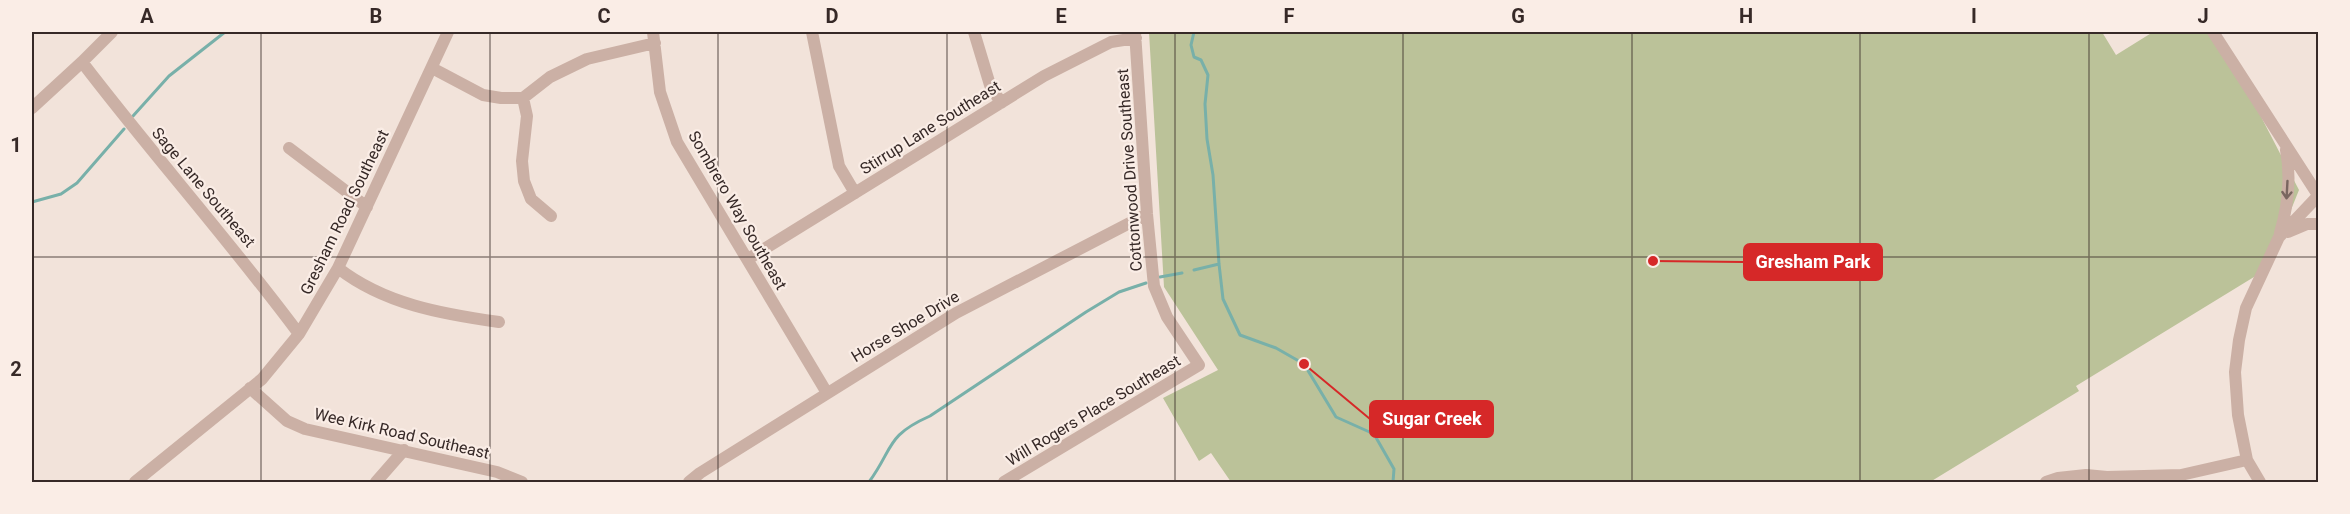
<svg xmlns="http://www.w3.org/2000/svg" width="2350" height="514" viewBox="0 0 2350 514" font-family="Roboto,sans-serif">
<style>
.green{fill:#bbc299}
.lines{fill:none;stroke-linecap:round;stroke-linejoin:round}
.stream{stroke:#78b0a9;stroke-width:3}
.minor{stroke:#cbb0a5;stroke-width:12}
.oneway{stroke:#796660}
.grid{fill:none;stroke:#362927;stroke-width:1.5;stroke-opacity:0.55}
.labels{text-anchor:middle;stroke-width:4.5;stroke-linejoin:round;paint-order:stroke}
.street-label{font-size:16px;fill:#362927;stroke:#faede6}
.leader{fill:none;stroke:#d62828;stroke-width:2}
.callout-dot{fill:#d62828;stroke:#faede6;stroke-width:2}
.callout{fill:#d62828;stroke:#d62828;stroke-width:2}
.callout-label{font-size:18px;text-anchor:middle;font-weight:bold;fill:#fff}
.neatline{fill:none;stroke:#362927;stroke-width:2}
.grid-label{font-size:20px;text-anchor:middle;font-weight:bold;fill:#362927}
</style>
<rect width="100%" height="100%" fill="#f2e3da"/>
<path class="green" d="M1149,32H2102L2116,55L2153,32H2212L2242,80L2299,190L2267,269L2076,386L2079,391L1930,482H1231L1211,453L1199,461L1163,398L1218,370L1164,287Z"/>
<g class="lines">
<path class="stream" d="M1194,32L1191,45L1194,57L1201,60L1208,75L1205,104L1207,139L1213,175L1219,264L1223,299L1240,335L1276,348L1304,364L1336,417L1374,434L1394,469L1393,482
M133,116L169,76L225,32
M32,202L61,194L77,183L124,129
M1194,270L1219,264
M1160,277L1182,273
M869,482C894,448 885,436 930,416L1086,312L1119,292L1146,283"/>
<path class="minor" d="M653,32L660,92L677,142L827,393
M812,32L839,166L855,193
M974,32L990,85L1001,103
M2213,32L2318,195
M82,62C153,155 230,241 299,334
M432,68L483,95L501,98H523L550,77L587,59L655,43
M523,98L527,116L522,161L524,181L531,199L551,216
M32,108L82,62L112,32
M289,148L367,207
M2288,232L2307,224H2318
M2280,233C2288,206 2291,177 2286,150
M748,259L1044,76L1111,42L1136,38
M338,268C384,304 442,314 499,322
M250,388L287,421L305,429L497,472L522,482
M135,482L262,379L299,334L338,268L448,32
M376,482L404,450
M689,482L700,473L956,313L1147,214
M1004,482L1199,365L1167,317L1154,286L1147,214L1135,32
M2046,482L2058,478L2086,475L2107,477L2181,475L2247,460
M2260,482L2247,460L2238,415L2235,372L2239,340L2246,308L2279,237L2318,196"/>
</g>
<defs><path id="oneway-shaft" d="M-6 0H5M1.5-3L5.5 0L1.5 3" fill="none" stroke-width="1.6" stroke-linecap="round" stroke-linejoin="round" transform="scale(1.5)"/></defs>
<use class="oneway" href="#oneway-shaft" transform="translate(2287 190) rotate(93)"/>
<path class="grid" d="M261,32V482M490,32V482M718,32V482M947,32V482M1175,32V482M1403,32V482M1632,32V482M1860,32V482M2089,32V482M32,257H2318"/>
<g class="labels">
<g class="street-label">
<text transform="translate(930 127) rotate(-32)" y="6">Stirrup Lane Southeast</text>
<text transform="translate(1129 170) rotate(-94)" y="6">Cottonwood Drive Southeast</text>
<text transform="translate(204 187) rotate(50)" y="6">Sage Lane Southeast</text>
<text transform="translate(738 210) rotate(60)" y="6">Sombrero Way Southeast</text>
<text transform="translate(344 212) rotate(-64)" y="6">Gresham Road Southeast</text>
<text transform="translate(905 326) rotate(-31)" y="6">Horse Shoe Drive</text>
<text transform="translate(1093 410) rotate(-31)" y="6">Will Rogers Place Southeast</text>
<text transform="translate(402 433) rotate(13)" y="6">Wee Kirk Road Southeast</text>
</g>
</g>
<path class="leader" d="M1653 261L1744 262M1304 364L1370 419"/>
<g class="callout-dot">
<circle cx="1653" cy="261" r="6"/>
<circle cx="1304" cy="364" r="6"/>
</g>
<g class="callout">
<rect x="1744" y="244" width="138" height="36" rx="6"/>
<rect x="1370" y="401" width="123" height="36" rx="6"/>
</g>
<g class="callout-label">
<text x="1813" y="268">Gresham Park</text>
<text x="1432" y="425">Sugar Creek</text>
</g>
<rect width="2350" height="514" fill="none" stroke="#faede6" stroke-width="66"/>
<rect x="33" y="33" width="2284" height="448" class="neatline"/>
<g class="grid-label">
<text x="147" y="23">A</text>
<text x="376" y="23">B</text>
<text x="604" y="23">C</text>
<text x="832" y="23">D</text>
<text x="1061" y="23">E</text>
<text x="1289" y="23">F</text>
<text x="1518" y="23">G</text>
<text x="1746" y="23">H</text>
<text x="1974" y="23">I</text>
<text x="2203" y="23">J</text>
<text x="16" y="152">1</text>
<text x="16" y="376">2</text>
</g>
</svg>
